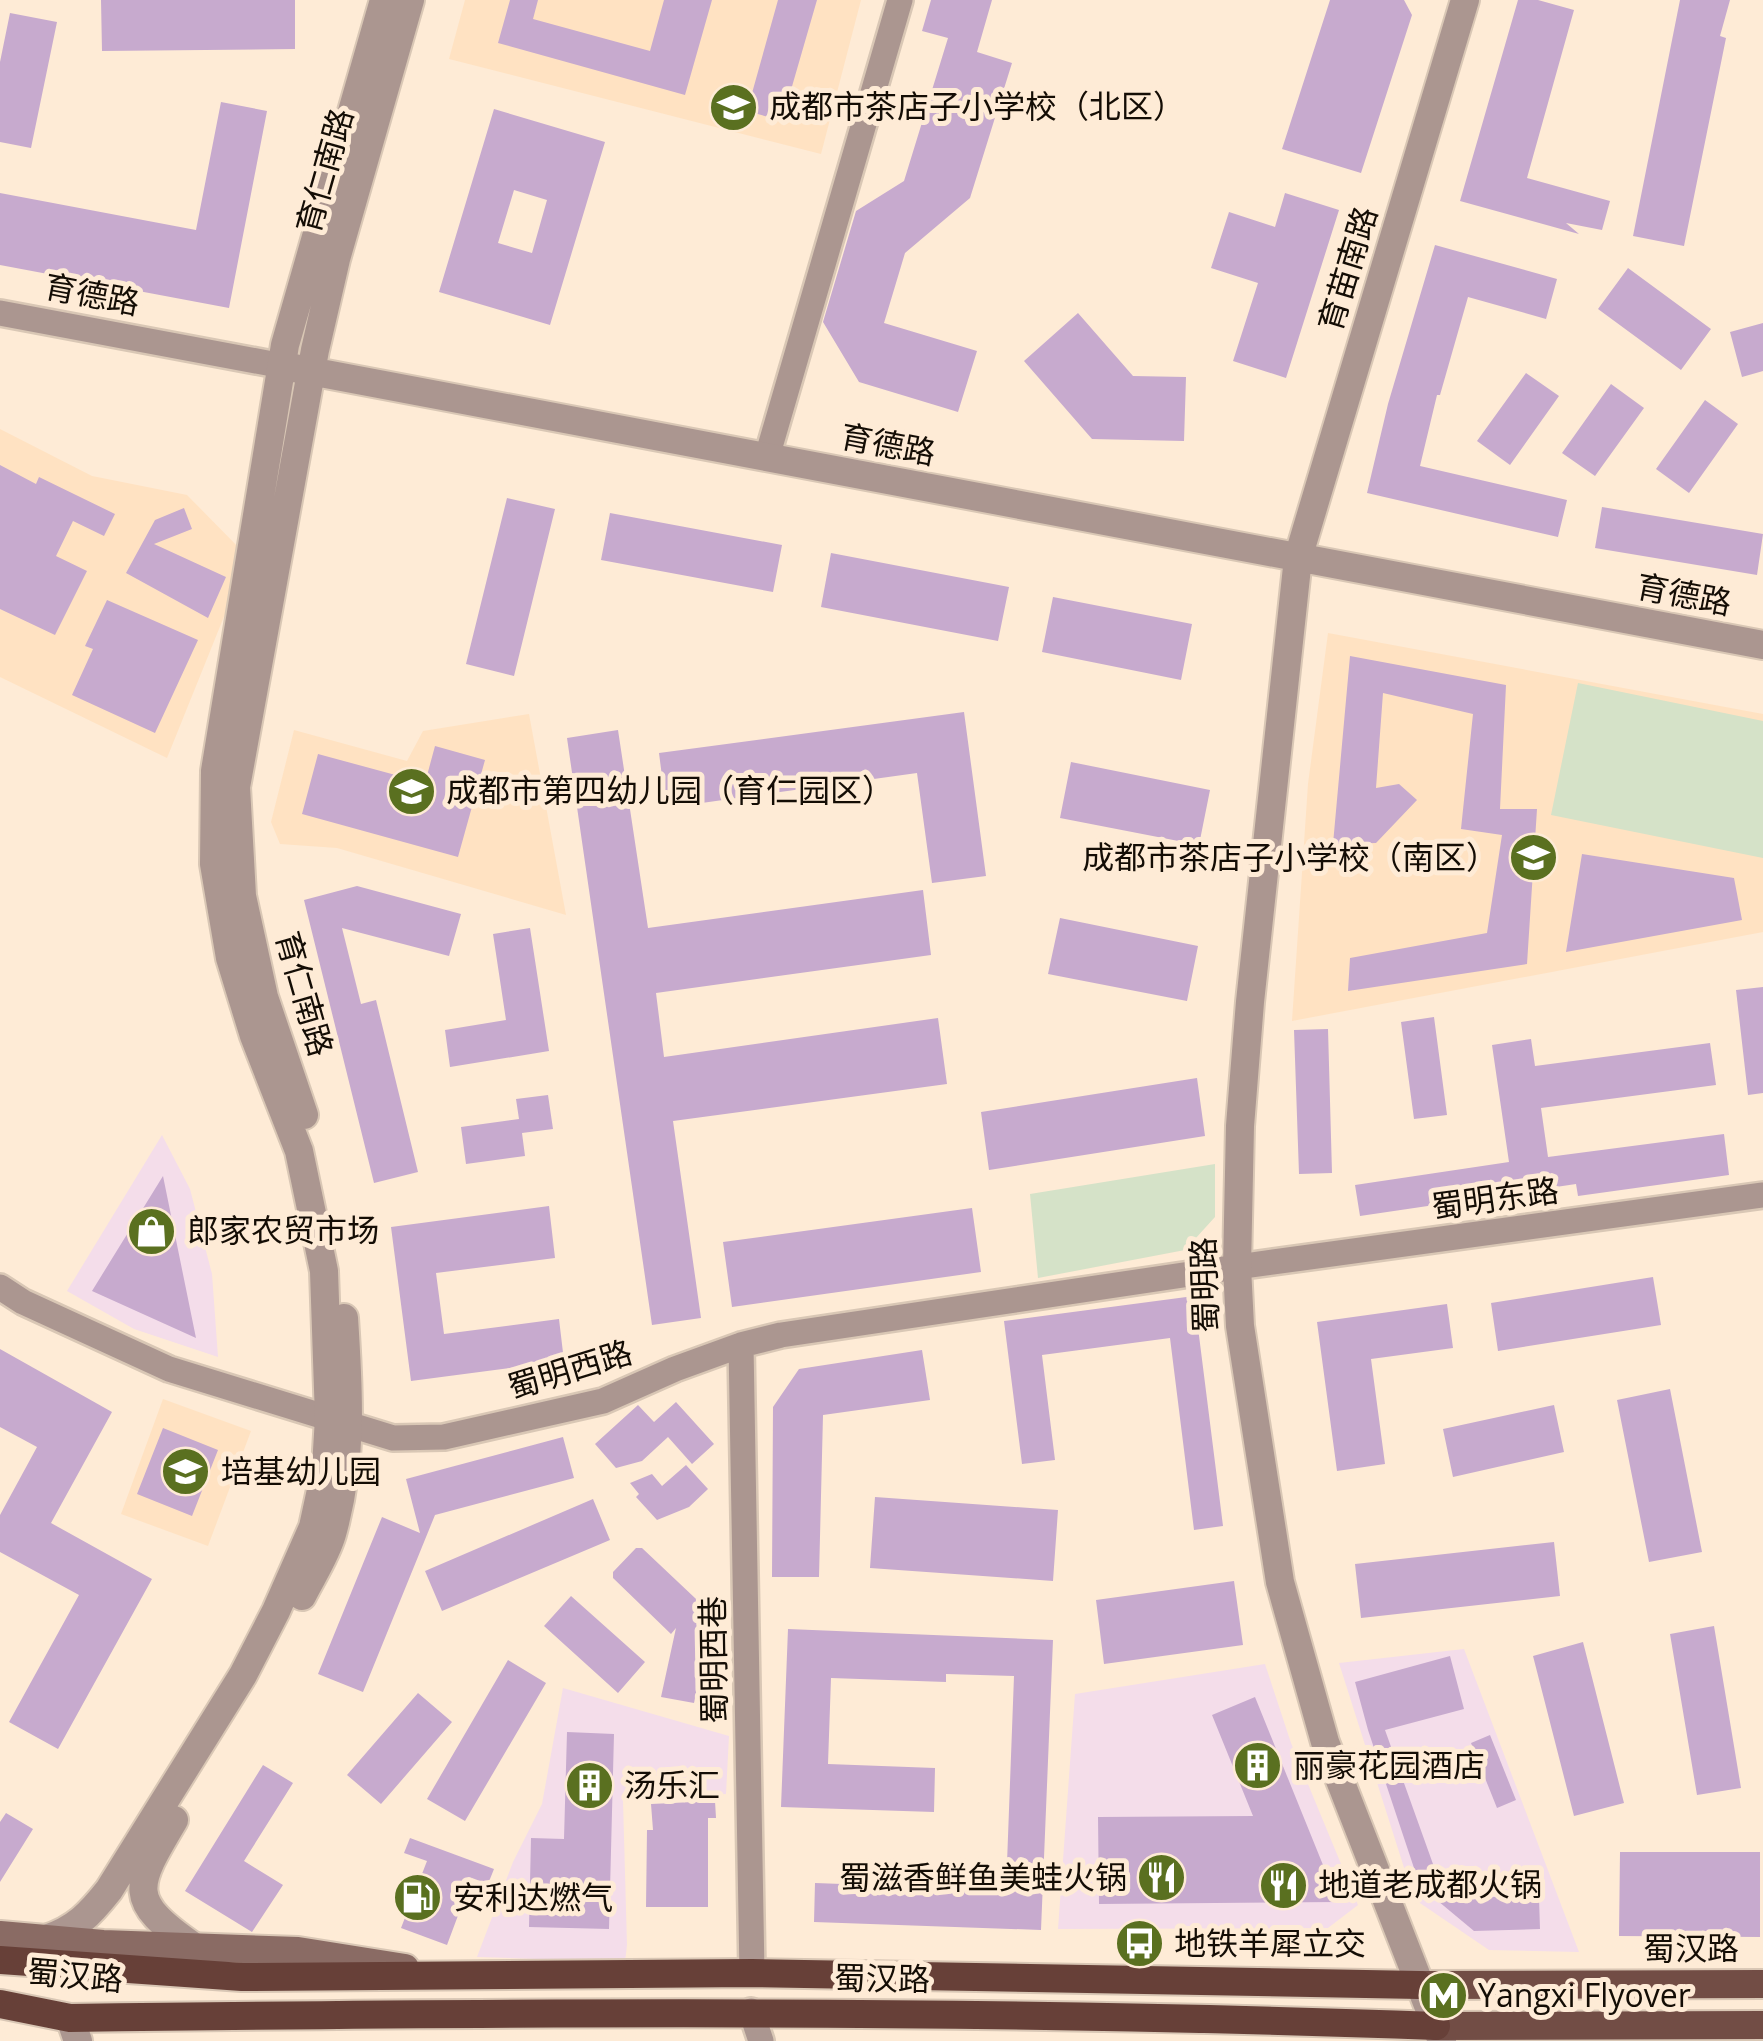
<svg xmlns="http://www.w3.org/2000/svg" width="1763" height="2041" viewBox="0 0 1763 2041" font-family="'Open Sans','Noto Sans SC',sans-serif">
<style>
.commercial{fill:#f4ddea}
.built{fill:#ffe2c2}
.green{fill:#d5e2c8}
.building{fill:#c7aace;fill-rule:evenodd}
.lines{fill:none;stroke-linecap:round;stroke-linejoin:round}
.minor-casing{stroke:#d9c7b5;stroke-width:30}
.tertiary-casing{stroke:#d9c7b5;stroke-width:32}
.secondary-casing{stroke:#d9c7b5;stroke-width:32}
.primary-casing{stroke:#d9c7b5;stroke-width:32}
.trunk-casing{stroke:#d9c7b5;stroke-width:32}
.minor{stroke:#ab9690;stroke-width:25}
.tertiary{stroke:#ab9690;stroke-width:28}
.secondary{stroke:#8a6b64;stroke-width:28}
.primary{stroke:#724d45;stroke-width:28}
.trunk{stroke:#674038;stroke-width:28}
.labels{text-anchor:middle;stroke-width:10;stroke-linejoin:round;paint-order:stroke}
.poi-label{font-size:32px;fill:#140d05;stroke:#feebd6;text-anchor:start}
.street-label{font-size:32px;fill:#140d05;stroke:#feebd6}
</style>
<rect width="100%" height="100%" fill="#feebd6"/>
<path class="commercial" d="M162,1135L190,1189L212,1274L218,1357L134,1329L67,1291Z
M1464,1649L1579,1952L1489,1950L1414,1899L1339,1663Z
M1265,1664L1291,1743L1358,1905L1328,1928L1058,1929L1075,1694Z
M563,1688L729,1736L726,1794L623,1801L627,1945L625,1962L477,1957L513,1862L542,1804Z"/>
<path class="built" d="M465,0H861L821,154L449,59Z
M0,429L92,476L187,495L248,557L167,758L0,677Z
M1328,633L1763,714V932L1292,1021L1308,784Z
M529,714L566,915L337,848L280,844L271,822L294,730L407,761L423,731Z
M163,1399L251,1431L208,1546L121,1514Z"/>
<path class="green" d="M1578,683L1763,721V858L1551,815Z
M1215,1164V1217L1185,1250L1038,1278L1030,1194Z"/>
<path class="building" d="M101,0H295V49L102,51Z
M510,0H538L533,19L650,51L664,0H712L685,95L498,43Z
M778,0H817L782,121L747,111Z
M931,0H992L977,52L1012,63L970,198L905,253L884,323L977,351L958,412L859,382L823,322L856,211L904,181L948,38L922,31Z
M1330,0H1404L1412,15L1361,173L1282,149Z
M1518,0H1538L1574,10L1527,178L1610,201L1602,230L1566,223L1579,234L1460,201Z
M1680,0H1730L1720,36L1726,38L1684,246L1633,236Z
M10,13L57,22L31,148L0,142V62Z
M221,102L267,111L229,308L0,265V193L196,230Z
M494,109L605,142L550,325L439,292ZM514,190L547,200L532,253L498,243Z
M1285,193L1339,210L1286,378L1233,361L1258,283L1211,268L1229,212L1275,227Z
M1435,245L1557,279L1546,319L1468,297L1440,395H1437L1420,466L1567,500L1558,537L1367,493L1388,404Z
M1628,268L1711,329L1681,370L1598,309Z
M1078,313L1133,376L1186,377L1184,441L1092,439L1024,361Z
M1763,323V371L1742,377L1730,332Z
M1526,373L1559,396L1510,465L1477,441Z
M1611,384L1644,408L1595,476L1562,453Z
M1705,400L1738,424L1689,493L1656,469Z
M0,465L36,484L39,477L115,514L104,536L73,521L56,556L87,571L55,635L0,609Z
M507,498L555,509L514,676L466,664Z
M1602,507L1763,534L1757,575L1595,548Z
M184,508L192,529L154,544L226,577L208,618L126,573L155,520Z
M610,513L782,545L773,592L601,560Z
M831,553L1009,587L998,641L821,607Z
M1053,597L1192,624L1181,680L1042,652Z
M107,600L198,640L155,733L72,695L93,649L85,646Z
M1350,656L1506,685L1500,809H1537L1527,964L1348,991L1350,958L1487,933L1502,835L1461,829L1473,714L1383,693L1376,788L1399,784L1417,800L1376,843L1333,844Z
M964,712L986,876L932,883L917,773L666,808L659,753Z
M618,730L648,928L923,890L931,955L656,993L664,1057L938,1018L947,1084L673,1121L701,1318L652,1325L567,738Z
M435,746L485,760L458,857L302,814L318,754L425,783Z
M1071,762L1210,790L1199,845L1060,818Z
M1582,854L1734,878L1742,920L1566,952Z
M357,886L461,914L449,956L342,928L361,1004L376,1000L418,1172L374,1183L304,900Z
M1060,918L1198,946L1187,1001L1048,974Z
M530,928L549,1051L450,1067L445,1030L506,1020L493,934Z
M1763,987V1093L1748,1095L1736,990Z
M1434,1017L1447,1115L1414,1119L1401,1022Z
M1328,1029L1332,1173L1299,1174L1294,1030Z
M1531,1039L1535,1066L1710,1043L1716,1085L1541,1108L1548,1157L1724,1134L1729,1175L1578,1196L1576,1184L1360,1216L1355,1185L1509,1162L1492,1045Z
M1197,1078L1205,1136L989,1170L981,1112Z
M548,1095L553,1129L522,1133L525,1156L466,1164L461,1127L519,1119L516,1099Z
M163,1176L196,1338L92,1291Z
M549,1206L555,1258L436,1273L444,1334L559,1319L564,1361L411,1381L391,1227Z
M972,1208L981,1272L732,1307L723,1242Z
M1653,1277L1661,1325L1498,1351L1491,1303Z
M1194,1296L1223,1526L1194,1530L1170,1338L1042,1355L1055,1460L1022,1464L1004,1321Z
M1447,1304L1453,1348L1371,1359L1385,1464L1337,1471L1317,1322Z
M0,1349L112,1412L51,1523L152,1579L58,1749L9,1722L79,1595L0,1552V1515L37,1447L0,1427Z
M922,1350L930,1400L823,1415L819,1577H772L773,1407L799,1369Z
M1670,1389L1702,1552L1649,1562L1617,1400Z
M676,1402L714,1444L692,1464L668,1437L642,1461L616,1468L595,1444L638,1405L654,1422Z
M1554,1405L1564,1452L1453,1477L1443,1429Z
M163,1428L218,1450L192,1516L137,1494Z
M563,1437L574,1478L435,1515L363,1692L318,1674L382,1517L420,1533L406,1479Z
M686,1465L708,1489L689,1507L657,1520L636,1497L639,1494L630,1483L652,1474L662,1486Z
M875,1497L1058,1510L1053,1581L870,1568Z
M593,1499L610,1540L442,1611L425,1571Z
M1554,1542L1560,1596L1361,1618L1355,1564Z
M636,1548H642L713,1615L694,1703L661,1697L676,1628L671,1634L613,1578V1572Z
M1234,1581L1243,1645L1104,1664L1096,1600Z
M571,1596L645,1662L618,1693L544,1626Z
M1714,1626L1741,1788L1697,1795L1670,1634Z
M788,1629L1053,1640L1041,1930L814,1922L815,1883L1006,1890L1014,1676L946,1674V1682L831,1678L828,1764L935,1768L934,1812L781,1807Z
M1583,1642L1624,1803L1574,1816L1533,1656Z
M1450,1656L1464,1709L1385,1730L1438,1878L1460,1896L1539,1898L1540,1929L1474,1931L1420,1886L1368,1730L1355,1682Z
M508,1660L546,1683L465,1821L427,1799Z
M418,1693L452,1722L381,1804L347,1775Z
M1255,1697L1338,1902L1099,1904L1098,1817L1253,1816L1212,1715Z
M567,1732L614,1734L609,1929L529,1927L531,1838L564,1839Z
M1490,1735L1516,1800L1497,1808L1471,1743Z
M263,1765L293,1783L244,1861L283,1885L252,1932L185,1891Z
M715,1801L716,1818H708V1907H646L647,1830H653L651,1804Z
M6,1813L33,1829L0,1882V1822Z
M410,1838L494,1869L488,1884L472,1878L447,1945L401,1928L427,1861L404,1853Z
M1620,1852H1760V1937L1619,1936Z"/>
<g class="lines">
<defs>
<path id="minor" d="M0,313L283,366
M767,457L900,0
M0,1287L23,1302L169,1369L393,1438L444,1437L603,1401L675,1369L741,1345L781,1335L1237,1267L1763,1195
M741,1345L752,1973
M751,2011L761,2041"/>
<path id="tertiary" d="M294,368L1763,645
M304,1115L264,997L242,896L236,787L315,350L336,259L410,0
M302,1596C312,1576 326,1555 332,1534C353,1459 349,1394 344,1318
M174,1820C134,1887 126,1900 194,1947
M46,1939C76,1929 90,1914 109,1890L243,1675L276,1611L313,1527L326,1467L329,1418L324,1271L299,1151L254,1036L230,958L214,864L215,771L285,345L384,0
M70,2018L78,2041
M1442,2041L1325,1742L1280,1582L1240,1326L1237,1267L1240,1126L1250,1002L1298,558L1465,0"/>
<path id="secondary" d="M0,1935L103,1944L298,1951L405,1968"/>
<path id="primary" d="M1420,1985L1763,1984
M1436,2026L1763,2025"/>
<path id="trunk" d="M0,1960L242,1977L752,1973L1420,1985
M0,2004L70,2018C526,2012 981,2009 1436,2026"/>
</defs>
<use href="#minor" class="minor-casing"/>
<use href="#tertiary" class="tertiary-casing"/>
<use href="#secondary" class="secondary-casing"/>
<use href="#primary" class="primary-casing"/>
<use href="#trunk" class="trunk-casing"/>
<use href="#minor" class="minor"/>
<use href="#tertiary" class="tertiary"/>
<use href="#secondary" class="secondary"/>
<use href="#primary" class="primary"/>
<use href="#trunk" class="trunk"/>
</g>
<defs>
<symbol id="school-disc" viewBox="-11 -11 22 22"><circle r="9.5" fill="#5a7020" stroke="#feebd6"/><path d="M0-5L7-2L0 1L-7-2ZM-4 1L0 2.5L4 1V4Q0 6-4 4Z" fill="#fff"/></symbol>
<symbol id="shop-disc" viewBox="-11 -11 22 22"><circle r="9.5" fill="#5a7020" stroke="#feebd6"/><path d="M-5-2.5h2.3a2.7 3.5 0 0 1 5.4 0H5L5.5 6h-11ZM-1.5-2.5h3a1.5 2.3 0 0 0-3 0Z" fill="#fff"/></symbol>
<symbol id="building-disc" viewBox="-11 -11 22 22"><circle r="9.5" fill="#5a7020" stroke="#feebd6"/><path d="M-4-6H4V6H1V3H-1V6H-4ZM-2.5-4.3h1.7v1.8h-1.7ZM.8-4.3h1.7v1.8H.8ZM-2.5-1h1.7V.8h-1.7ZM.8-1h1.7V.8H.8Z" fill="#fff"/></symbol>
<symbol id="restaurant-disc" viewBox="-11 -11 22 22"><circle r="9.5" fill="#5a7020" stroke="#feebd6"/><path d="M-5-6h1v4h1v-4h1v4h1v-4h1v5L-1.5 .5V6h-2V.5L-5-1ZM5-6V6H3V1.5H1.5Q1.5-4 5-6Z" fill="#fff"/></symbol>
<symbol id="fuel-disc" viewBox="-11 -11 22 22"><circle r="9.5" fill="#5a7020" stroke="#feebd6"/><path d="M-5.5-6h7V0h2V4h1.3V-2.5L3-4.5l.8-.8L6-3V5H2.5V1h-1V6h-7ZM-4.2-4.7v3.2H.2V-4.7Z" fill="#fff"/></symbol>
<symbol id="bus-disc" viewBox="-11 -11 22 22"><circle r="9.5" fill="#5a7020" stroke="#feebd6"/><path d="M-5-6H5V4H4V6H2V4H-2V6H-4V4H-5ZM-3.5-4V0h7V-4ZM-3.5 1.2v1.5H-2V1.2ZM2 1.2v1.5H3.5V1.2Z" fill="#fff"/></symbol>
<symbol id="metro-disc" viewBox="-11 -11 22 22"><circle r="9.5" fill="#5a7020" stroke="#feebd6"/><path d="M-5.5 5V-5H-3L0 0L3-5H5.5V5H3V-.5L0 4L-3-.5V5Z" fill="#fff"/></symbol>
</defs>
<g fill-rule="evenodd">
<use href="#school-disc" x="706" y="80" width="55" height="55"/>
<use href="#school-disc" x="384" y="764" width="55" height="55"/>
<use href="#school-disc" x="1506" y="830" width="55" height="55"/>
<use href="#shop-disc" x="124" y="1204" width="55" height="55"/>
<use href="#school-disc" x="158" y="1444" width="55" height="55"/>
<use href="#building-disc" x="1230" y="1738" width="55" height="55"/>
<use href="#building-disc" x="562" y="1758" width="55" height="55"/>
<use href="#restaurant-disc" x="1134" y="1850" width="55" height="55"/>
<use href="#restaurant-disc" x="1256" y="1858" width="55" height="55"/>
<use href="#fuel-disc" x="390" y="1870" width="55" height="55"/>
<use href="#bus-disc" x="1112" y="1916" width="55" height="55"/>
<use href="#metro-disc" x="1416" y="1968" width="55" height="55"/>
</g>
<g class="labels">
<g class="poi-label">
<text x="769" y="118">成都市茶店子小学校（北区）</text>
<text x="446" y="802">成都市第四幼儿园（育仁园区）</text>
<text x="1498" y="869" text-anchor="end">成都市茶店子小学校（南区）</text>
<text x="187" y="1242">郎家农贸市场</text>
<text x="221" y="1483">培基幼儿园</text>
<text x="1293" y="1777">丽豪花园酒店</text>
<text x="624" y="1797">汤乐汇</text>
<text x="1127" y="1889" text-anchor="end">蜀滋香鲜鱼美蛙火锅</text>
<text x="1318" y="1896">地道老成都火锅</text>
<text x="453" y="1909">安利达燃气</text>
<text x="1174" y="1955">地铁羊犀立交</text>
<text x="1478" y="2007">Yangxi Flyover</text>
</g>
<g class="street-label">
<text transform="translate(325 171) rotate(-74)" y="11">育仁南路</text>
<text transform="translate(1348 269) rotate(-73)" y="11">育苗南路</text>
<text transform="translate(92 295) rotate(11)" y="11">育德路</text>
<text transform="translate(888 445) rotate(11)" y="11">育德路</text>
<text transform="translate(1684 595) rotate(11)" y="11">育德路</text>
<text transform="translate(304 994) rotate(74)" y="11">育仁南路</text>
<text transform="translate(1495 1199) rotate(-8)" y="11">蜀明东路</text>
<text transform="translate(1205 1285) rotate(-92)" y="11">蜀明路</text>
<text transform="translate(570 1370) rotate(-17)" y="11">蜀明西路</text>
<text transform="translate(714 1660) rotate(-91)" y="11">蜀明西巷</text>
<text x="1691" y="1960">蜀汉路</text>
<text transform="translate(75 1976) rotate(5)" y="11">蜀汉路</text>
<text transform="translate(882 1979) rotate(1)" y="11">蜀汉路</text>
</g>
</g>
</svg>
